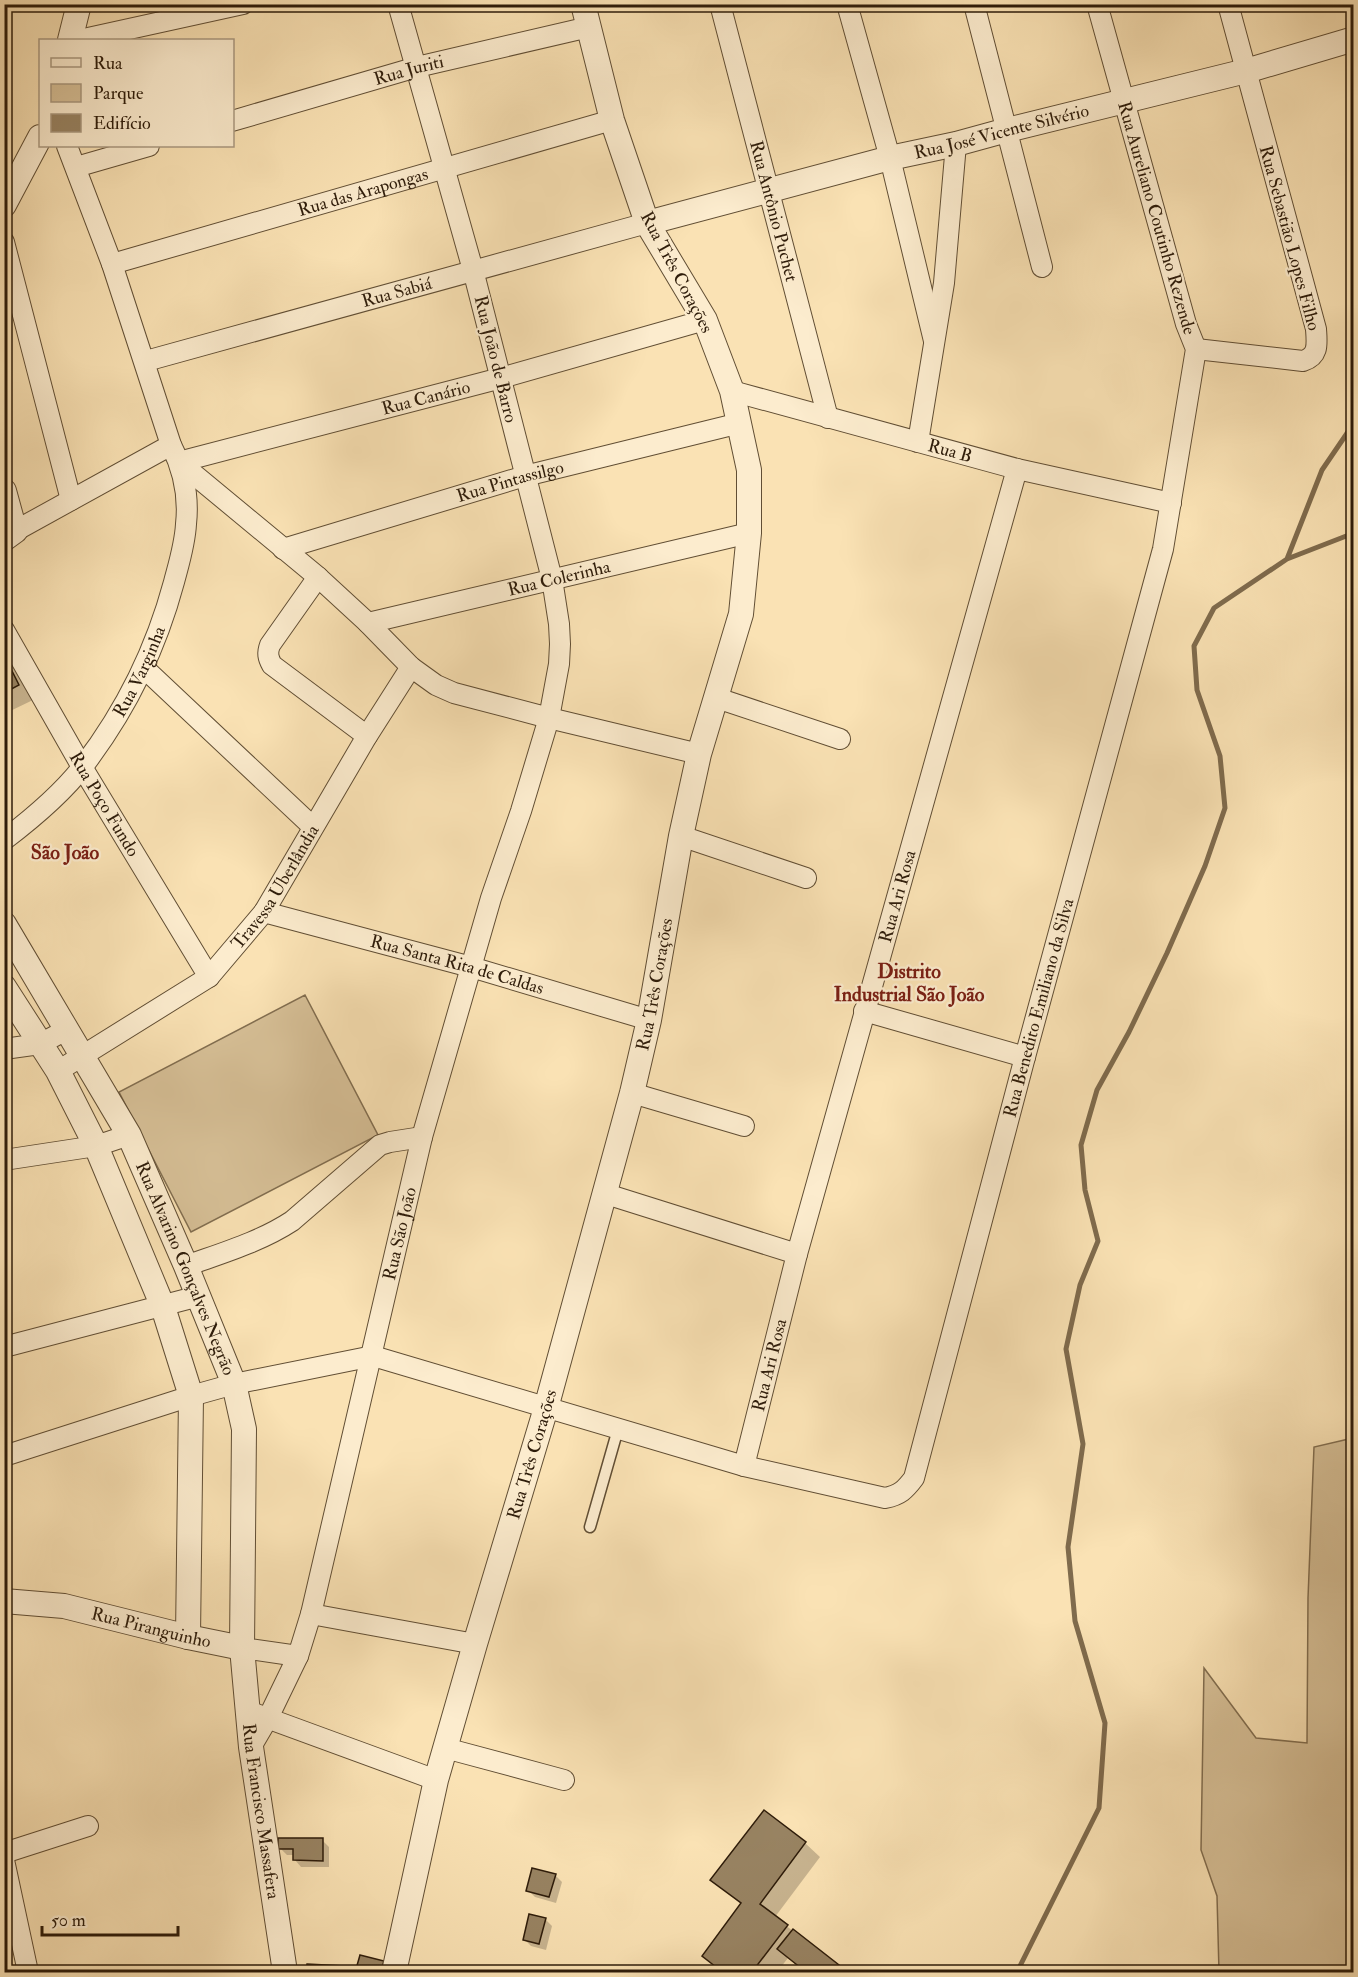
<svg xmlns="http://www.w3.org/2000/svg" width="1358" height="1977" viewBox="0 0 1358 1977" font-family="'IM FELL Double Pica',serif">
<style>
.green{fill:#d7c097;stroke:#826e50;stroke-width:1.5}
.shadow{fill:#0003}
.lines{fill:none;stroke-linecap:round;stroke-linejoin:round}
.stream{stroke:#7f6b4d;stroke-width:5}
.building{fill:#988362;stroke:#2e1c0a;stroke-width:1.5}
.service-casing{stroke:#614e34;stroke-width:13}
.minor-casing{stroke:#614e34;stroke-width:22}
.tertiary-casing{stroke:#614e34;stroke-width:26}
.service{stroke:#fcecce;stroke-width:10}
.minor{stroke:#fcecce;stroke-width:20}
.tertiary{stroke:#fcecce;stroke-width:24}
.labels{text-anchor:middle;stroke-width:4.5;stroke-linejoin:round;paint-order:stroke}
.street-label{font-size:18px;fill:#2e1c0a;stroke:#fcecce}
.neighbourhood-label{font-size:20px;font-weight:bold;fill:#7a1f14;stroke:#fcecce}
</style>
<rect width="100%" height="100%" fill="#fae2b4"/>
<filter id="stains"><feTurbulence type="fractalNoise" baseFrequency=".00333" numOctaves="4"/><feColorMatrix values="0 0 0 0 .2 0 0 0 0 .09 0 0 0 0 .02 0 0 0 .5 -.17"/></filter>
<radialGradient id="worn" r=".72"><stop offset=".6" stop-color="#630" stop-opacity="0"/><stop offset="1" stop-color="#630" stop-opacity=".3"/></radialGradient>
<path class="green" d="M305,995L378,1135L191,1232L119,1092Z
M1353,1438V1972H1219L1217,1896L1201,1850L1204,1668L1256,1738L1307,1743L1308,1598L1314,1447Z"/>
<path class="shadow" d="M4,643L33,700L4,714Z
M764,1812L805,1843L820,1857L775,1917L845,1972H805L788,1958L777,1972H714L717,1969L704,1956L742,1905L712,1880Z
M322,1840L329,1847V1867H301L295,1860V1855H287L280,1848Z
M555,1875L562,1882L556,1903L535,1897L528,1890Z
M545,1919L552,1926L546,1950L531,1946L524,1939Z
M383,1962L386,1965L384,1972H363L358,1969Z
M308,1966L344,1967L349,1972H308Z"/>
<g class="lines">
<path class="stream" d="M1287,559L1354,533
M1017,1972L1099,1808L1105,1723L1075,1621L1068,1547L1083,1444L1066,1349L1080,1285L1098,1241L1085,1190L1081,1145L1097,1090L1129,1032L1167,953L1205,866L1225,808L1220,756L1197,690L1194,646L1214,608L1287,559L1322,470L1354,423"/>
</g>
<path class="building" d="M4,655L19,685L4,693Z
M764,1810L806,1842L760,1904L788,1925L752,1972H712L716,1967L702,1956L741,1903L710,1880Z
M278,1838H323V1861L293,1860V1849H278Z
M532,1868L556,1874L549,1897L526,1891Z
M529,1914L546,1918L539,1944L523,1940Z
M793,1929L848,1972H806L777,1949Z
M360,1955L384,1961L381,1972H368L356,1969Z
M307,1964L344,1966V1972H306Z"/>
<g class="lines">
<defs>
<path id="service" d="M590,1527L618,1429"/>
<g id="minor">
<path id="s1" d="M720,4L828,418"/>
<path d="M847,4L890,158L934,341"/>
<path d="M974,4L1042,267"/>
<path d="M79,40L243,4"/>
<path id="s2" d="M232,121L417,67L589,27"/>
<path d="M76,167L149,146"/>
<path d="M4,242L71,500"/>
<path id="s3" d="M112,264L612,120"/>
<path d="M1196,349L1303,361C1319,356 1317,344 1316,329L1228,4"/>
<path id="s4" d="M146,361L647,223"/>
<path id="s5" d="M732,391L1017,469L1171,503"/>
<path d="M918,442L944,283L956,144"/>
<path d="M179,462L318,577L368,623L411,667L436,685L454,693L549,718L699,754"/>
<path id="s6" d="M179,462L501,378L705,320"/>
<path d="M15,531L171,445"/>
<path id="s7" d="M283,549L525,476L740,423"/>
<path d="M318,577L270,645C267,653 268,658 272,665L367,736"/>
<path id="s8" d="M368,623L749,533"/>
<path id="s9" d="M4,630L82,767L209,977"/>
<path d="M144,668L313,827"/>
<path d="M717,698L840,739"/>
<path d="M681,836L806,878"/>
<path id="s10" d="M4,840C33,818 62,794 84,765C126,710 156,649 174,582C179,563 185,544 186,524C189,497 183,469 171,445L112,264L67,146"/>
<path id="s11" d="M264,912L471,967L649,1020"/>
<path d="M864,1011L1025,1057"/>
<path d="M4,1049L40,1044L66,1030"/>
<path id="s12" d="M58,1071L209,977L264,912L367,736L411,667"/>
<path d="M632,1093L744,1126"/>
<path d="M4,1160L96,1146L129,1135"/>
<path d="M603,1193L797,1254"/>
<path d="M186,1266C222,1253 260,1242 292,1221L380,1145L390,1142L422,1137"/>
<path d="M4,1347L199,1296"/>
<path id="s13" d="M4,1456L191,1396L234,1384L373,1356L744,1466L885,1498C900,1495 905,1490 914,1478L1025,1057L1163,549L1196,349L1186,324L1097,4"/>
<path id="s14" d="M744,1466L797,1254L1017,469"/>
<path d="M311,1614L475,1644"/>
<path d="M242,1648L298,1656"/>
<path d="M256,1714L436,1780"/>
<path id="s15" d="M251,1747L268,1718L298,1656L311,1614L422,1137L491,898L521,811L549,718L559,664L560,644L559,624L552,579L473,270L398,4"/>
<path d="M445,1748L564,1780"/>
<path d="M4,1853L88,1826"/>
<path d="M4,1860L28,1972"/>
</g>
<g id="tertiary">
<path d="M70,40L79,4"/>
<path d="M4,205L40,137"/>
<path id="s16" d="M647,223L890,158L956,144L1007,130L1246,71L1354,39"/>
<path d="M4,491L15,531L4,539"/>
<path id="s17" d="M4,924L129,1135L186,1266L234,1384L244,1429L242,1648L251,1747L285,1972"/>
<path d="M4,987L58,1071L96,1146L163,1307L191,1396L188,1637"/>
<path id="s18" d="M4,1601L64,1606L188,1637L242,1648"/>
<path id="s19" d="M394,1972L436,1780L475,1644L546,1408L632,1093L649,1020L681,836L699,754L741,614L749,533V470L732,391L705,320L647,223L612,120L583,4"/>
</g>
</defs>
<use href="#service" class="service-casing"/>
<use href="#minor" class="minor-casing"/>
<use href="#tertiary" class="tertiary-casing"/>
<use href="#service" class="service"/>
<use href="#minor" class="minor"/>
<use href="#tertiary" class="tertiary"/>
</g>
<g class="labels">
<g class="street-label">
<text dy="6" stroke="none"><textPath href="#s2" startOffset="184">Rua Juriti</textPath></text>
<text dy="6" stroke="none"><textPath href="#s16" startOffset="366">Rua José Vicente Silvério</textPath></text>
<text dy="6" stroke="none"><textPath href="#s3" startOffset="261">Rua das Arapongas</textPath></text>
<text dy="6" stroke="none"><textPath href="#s1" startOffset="214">Rua Antônio Puchet</textPath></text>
<text transform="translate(1157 218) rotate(74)" y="6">Rua Aureliano Coutinho Rezende</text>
<text transform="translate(1290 238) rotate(75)" y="6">Rua Sebastião Lopes Filho</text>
<text transform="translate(677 272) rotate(62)" y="6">Rua Três Corações</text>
<text dy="6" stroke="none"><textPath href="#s4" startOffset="260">Rua Sabiá</textPath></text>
<text transform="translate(496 359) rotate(76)" y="6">Rua João de Barro</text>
<text dy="6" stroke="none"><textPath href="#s6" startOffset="255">Rua Canário</textPath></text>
<text dy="6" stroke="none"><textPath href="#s5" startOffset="226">Rua B</textPath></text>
<text dy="6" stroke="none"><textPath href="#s7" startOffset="237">Rua Pintassilgo</textPath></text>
<text dy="6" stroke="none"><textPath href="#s8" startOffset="196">Rua Colerinha</textPath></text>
<text dy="6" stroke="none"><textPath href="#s10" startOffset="219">Rua Varginha</textPath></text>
<text dy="6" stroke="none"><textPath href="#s9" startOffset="201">Rua Poço Fundo</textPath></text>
<text dy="6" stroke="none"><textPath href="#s12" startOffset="290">Travessa Uberlândia</textPath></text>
<text dy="6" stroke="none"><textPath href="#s14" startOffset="590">Rua Ari Rosa</textPath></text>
<text dy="6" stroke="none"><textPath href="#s11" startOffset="200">Rua Santa Rita de Caldas</textPath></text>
<text dy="6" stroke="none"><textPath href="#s19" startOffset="1022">Rua Três Corações</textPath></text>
<text dy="6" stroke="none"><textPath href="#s13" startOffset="1437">Rua Benedito Emiliano da Silva</textPath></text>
<text dy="6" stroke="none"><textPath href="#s15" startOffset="537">Rua São João</textPath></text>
<text dy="6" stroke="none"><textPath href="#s17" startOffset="390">Rua Alvarino Gonçalves Negrão</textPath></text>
<text dy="6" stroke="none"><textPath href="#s14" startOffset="104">Rua Ari Rosa</textPath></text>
<text dy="6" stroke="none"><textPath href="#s19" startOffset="536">Rua Três Corações</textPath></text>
<text dy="6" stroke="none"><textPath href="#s18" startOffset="150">Rua Piranguinho</textPath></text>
<text dy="6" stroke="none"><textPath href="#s17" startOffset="945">Rua Francisco Massafera</textPath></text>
</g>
<g class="neighbourhood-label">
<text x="65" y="859">São João</text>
<text x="909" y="978">Distrito<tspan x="909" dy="23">Industrial São João</tspan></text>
</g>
</g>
<rect width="1358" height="1977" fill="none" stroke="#fae2b4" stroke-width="24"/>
<rect x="6" y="6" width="1346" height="1965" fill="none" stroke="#2e1c0a" stroke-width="3"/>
<rect x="12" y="12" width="1334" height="1953" fill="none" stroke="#2e1c0a" stroke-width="1.5"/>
<rect x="39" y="39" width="195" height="108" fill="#fcecce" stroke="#aa9980" stroke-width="1.5"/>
<rect x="51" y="58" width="30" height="9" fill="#fcecce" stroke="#aa9980" stroke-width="1.5"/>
<text x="93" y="69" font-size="18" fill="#2e1c0a">Rua</text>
<rect x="51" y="84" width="30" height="18" fill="#d7c097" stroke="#aa9980" stroke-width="1.5"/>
<text x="93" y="99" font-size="18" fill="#2e1c0a">Parque</text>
<rect x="51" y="114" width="30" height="18" fill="#988362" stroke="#aa9980" stroke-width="1.5"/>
<text x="93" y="129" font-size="18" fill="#2e1c0a">Edifício</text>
<path d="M42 1926v9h136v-9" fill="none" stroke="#2e1c0a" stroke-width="3"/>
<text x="51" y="1926" font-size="18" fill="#2e1c0a" stroke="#fcecce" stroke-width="4.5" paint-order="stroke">50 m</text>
<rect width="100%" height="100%" filter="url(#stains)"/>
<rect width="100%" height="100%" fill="url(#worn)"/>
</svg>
